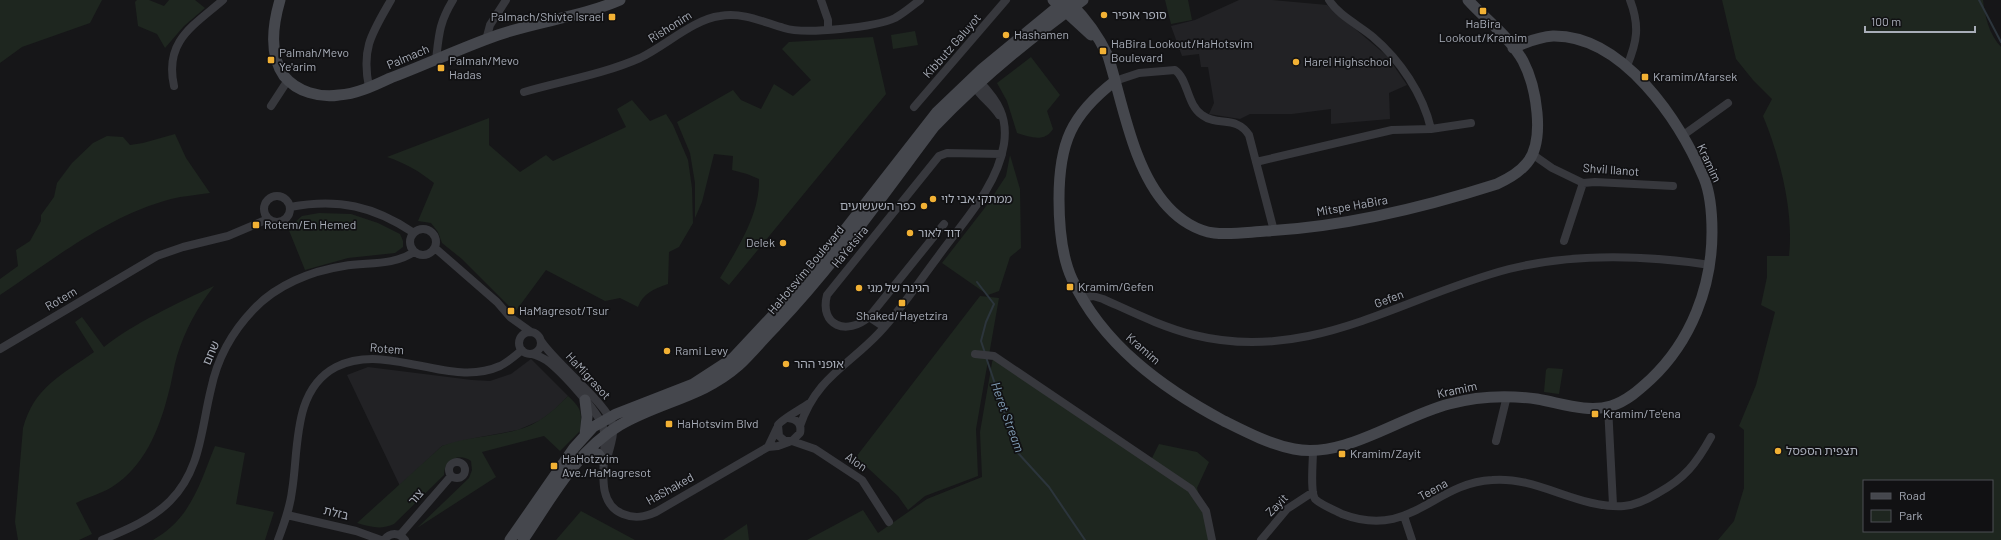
<svg xmlns="http://www.w3.org/2000/svg" width="2001" height="540" viewBox="0 0 2001 540" font-family="Barlow,'Noto Sans Hebrew',sans-serif">
<style>
.built{fill:#222225}
.green{fill:#1e261f;fill-rule:evenodd}
.lines{fill:none;stroke-linecap:round;stroke-linejoin:round}
.stream{stroke:#2c353c;stroke-width:2}
.street{stroke:#37383d;stroke-width:8}
.secondary{stroke:#45474d;stroke-width:11}
.poi-dot{fill:#f2b134;stroke:#111113;stroke-width:1.5}
.labels{text-anchor:middle;stroke-width:3.5;stroke-linejoin:round;paint-order:stroke}
.poi-label{font-size:12px;fill:#a8adb8;stroke:#111113;text-anchor:start}
.street-label{font-size:12px;fill:#a8adb8;stroke:#111113}
.water-label{font-size:13px;font-style:italic;fill:#7f9bb3;stroke:#111113}
</style>
<rect width="100%" height="100%" fill="#161618"/>
<path class="built" d="M1239,0H1272L1327,5L1387,56L1407,85L1389,93L1390,119L1331,124V109L1292,114H1250L1240,119L1209,114L1214,103L1208,67H1201L1199,54L1182,56L1171,26L1195,20Z
M531,359L568,396L555,409L541,420L518,430L475,438L442,446L400,486L347,375L368,367L472,380L490,381L511,374Z"/>
<path class="green" d="M0,0H102L90,23L22,47L0,63Z
M137,0H149L164,6L169,0H195L205,8L184,26L165,48L157,34L138,26L135,2Z
M1165,0H1188L1192,20L1171,24Z
M1722,0H1983C1985,17 1989,34 2001,47V540H1718L1734,521L1744,488V430L1739,426L1756,385L1775,312L1761,305L1767,277V256H1789C1794,212 1780,157 1763,116L1772,99L1753,80L1736,59ZM1864,481H1992V531H1864Z
M915,31L918,45L893,49L891,35Z
M873,37L886,94L729,285L720,278C737,249 760,215 759,179L747,174L732,170L733,156L714,154L702,202L695,218V183L690,153L677,122L733,90L741,100L761,109L774,84L793,96L811,80L782,49L789,42Z
M1031,57L1060,95L1047,111L1053,129C1044,143 1031,137 1017,133L1007,101L997,83Z
M632,100L650,121L666,114L673,125L688,160L692,188L693,223L679,247L669,252L668,284C654,289 643,293 638,307L620,298L605,301L546,270L515,312L462,259L442,243L438,232L431,223L418,221L434,183C419,171 405,163 387,157L489,118V145L520,172L546,155L553,161L626,127L617,109Z
M175,134L186,158L210,193C197,195 183,196 171,199C107,216 54,259 0,295V279L18,266L16,250L30,241L41,221V215L54,197L57,183L72,163L93,143L107,136L123,137L130,145L143,143Z
M1010,155L1020,189L1021,248L1010,257L999,291L988,295L942,263L987,205L1006,176Z
M319,213L351,214L378,223L400,234L403,241V247L395,253L348,258L305,270L288,228L302,216Z
M214,286C197,308 185,330 177,356C173,369 172,382 168,395C159,430 144,467 112,487C101,494 87,497 76,503L92,534L79,540H18L15,522L23,428C34,387 62,375 94,352L75,322L82,317L104,347C132,324 180,302 214,286Z
M980,296L999,298L976,429L978,476L925,496L908,510L898,496L856,457Z
M993,357L1151,460L1159,444L1197,452L1209,462L1197,488L1211,540H807L863,510L878,533L927,499L982,477L980,432Z
M1548,368L1563,369L1559,394L1544,392L1546,370Z
M568,396C582,409 582,412 580,431L560,451L544,436L482,452L496,477L417,528L469,478L472,470L471,461C459,452 444,460 444,475L394,524C381,530 371,527 357,523L442,446C466,437 492,437 517,430C538,425 553,411 568,396Z
M215,446L245,453L236,504L274,512L265,540H153C159,536 166,532 171,527C194,507 204,473 215,446Z
M581,511L635,540H556Z
M747,524L749,540H723Z"/>
<g class="lines">
<path class="stream" d="M1979,0L2001,42
M977,282L994,304L986,322L981,341L985,353
M986,357L1018,453L1049,487L1085,540"/>
<path class="street" d="M821,0L828,20V29
M1329,0C1339,16 1359,25 1373,37C1400,60 1423,94 1431,129
M486,40L490,25L506,0
M436,60C439,34 439,23 453,0
M1627,66C1637,42 1640,26 1630,0
M1115,81L1139,73L1175,70C1188,79 1187,105 1202,115C1218,127 1236,115 1249,135L1274,231
M973,82C977,95 992,103 999,115
M174,86C164,41 193,26 223,0
M369,87C361,48 372,33 391,0
M524,92C562,81 604,74 640,58C665,46 694,19 720,16C743,12 763,22 784,28C805,35 876,27 895,18C904,13 912,6 920,0
M271,106L288,80
M914,107L1006,0
M1682,136L1728,103
M1532,154L1552,168L1583,183L1595,182L1673,186
M1256,162L1392,130L1431,129L1471,123
M264 209a13 13 0 1 1 26 0a13 13 0 1 1-26 0Z
M290,207C338,198 374,206 414,233
M944,224L869,317C847,336 819,326 827,295L939,156L947,153L1002,154
M410 242a13 13 0 1 1 26 0a13 13 0 1 1-26 0Z
M1564,241L1583,183
M435,248L497,302L510,317L531,332
M1082,298L1093,296L1103,299C1132,312 1162,327 1194,335C1311,364 1401,297 1509,269C1574,253 1644,255 1710,265
M869,317L884,327
M519 343a11 11 0 1 1 22 0a11 11 0 1 1-22 0Z
M541,341C555,363 609,405 613,426C615,435 609,449 607,459
M0,349L157,256L183,247L228,236L268,219
M532,354C537,355 541,357 546,360C560,370 598,411 603,427C610,452 590,501 623,514C635,519 645,517 656,512L768,447L777,428
M975,354L994,356L1191,489L1206,511L1212,540
M1608,406L1613,505
M788,418C797,419 802,424 800,433L792,441H785L779,436L778,425C782,419 801,409 808,404
M800,426C816,378 848,366 879,333C901,310 918,283 937,258C961,224 997,188 1004,144C1008,117 998,101 980,82L976,80
M792,441L815,449L862,480L889,522
M1496,441L1507,396
M768,447L778,446L789,442
M1313,451C1313,461 1310,492 1315,499C1321,505 1335,510 1342,514C1411,540 1433,483 1492,480C1538,476 1578,509 1624,506C1636,505 1648,499 1658,493C1685,478 1696,464 1711,437
M449 470a8 8 0 1 1 16 0a8 8 0 1 1-16 0Z
M287,515L356,531L381,540
M1405,519L1412,540
M400,535L451,476
M102,540C126,530 151,520 170,501C201,470 201,429 211,389C217,360 232,332 253,310C276,285 311,271 344,266C368,262 393,266 414,252
M278,540C284,524 290,508 292,491C299,449 292,390 336,367C388,341 449,389 500,366C508,362 515,356 522,350
M384,540C390,532 399,532 405,540
M1261,540L1287,509L1313,492"/>
<path class="secondary" d="M280,0C273,24 269,55 284,76C297,92 320,98 339,95C356,94 373,86 388,79C425,65 461,48 498,35C538,21 581,17 620,0
M1053,0L1091,35
M1067,0C1084,16 1098,35 1108,56C1123,104 1133,170 1168,207C1180,220 1197,231 1214,233C1231,235 1249,232 1266,231C1344,227 1422,208 1497,184C1508,179 1519,173 1527,163C1546,140 1536,86 1523,61C1510,37 1486,20 1468,0
M1115,81C1071,115 1059,143 1059,199C1059,225 1061,255 1072,279C1102,344 1162,388 1224,421C1246,432 1269,444 1294,449C1345,459 1399,417 1449,404C1478,396 1508,395 1537,399C1561,403 1587,413 1611,406C1627,401 1639,390 1651,379C1691,341 1712,287 1712,232C1712,214 1711,195 1704,178C1680,121 1623,35 1553,36C1539,37 1526,42 1513,48
M585,435L587,417L585,400
M583,456L591,453L598,454L603,461
M510,540L574,448L593,427L616,414L693,384L733,358L805,281L937,112L982,69L1066,0
M523,540C551,499 576,451 620,425C659,402 703,397 738,366C752,353 763,339 776,326C834,265 883,195 934,127C979,80 1030,38 1083,0"/>
</g>
<g class="poi-dot">
<rect x="1479" y="7" width="8" height="8" rx="2"/>
<circle cx="1104" cy="15" r="4"/>
<rect x="608" y="13" width="8" height="8" rx="2"/>
<circle cx="1006" cy="35" r="4"/>
<rect x="1099" y="47" width="8" height="8" rx="2"/>
<rect x="267" y="56" width="8" height="8" rx="2"/>
<circle cx="1296" cy="62" r="4"/>
<rect x="437" y="64" width="8" height="8" rx="2"/>
<rect x="1641" y="73" width="8" height="8" rx="2"/>
<circle cx="933" cy="199" r="4"/>
<circle cx="924" cy="206" r="4"/>
<rect x="252" y="221" width="8" height="8" rx="2"/>
<circle cx="910" cy="233" r="4"/>
<circle cx="783" cy="243" r="4"/>
<rect x="1066" y="283" width="8" height="8" rx="2"/>
<circle cx="859" cy="288" r="4"/>
<rect x="898" y="299" width="8" height="8" rx="2"/>
<rect x="507" y="307" width="8" height="8" rx="2"/>
<circle cx="667" cy="351" r="4"/>
<circle cx="786" cy="364" r="4"/>
<rect x="1591" y="410" width="8" height="8" rx="2"/>
<rect x="665" y="420" width="8" height="8" rx="2"/>
<circle cx="1778" cy="451" r="4"/>
<rect x="1338" y="450" width="8" height="8" rx="2"/>
<rect x="550" y="462" width="8" height="8" rx="2"/>
</g>
<g class="labels">
<g class="poi-label">
<text x="1112" y="19">סופר אופיר</text>
<text x="604" y="21" text-anchor="end">Palmach/Shivte Israel</text>
<text x="1483" y="28" text-anchor="middle">HaBira<tspan x="1483" dy="14">Lookout/Kramim</tspan></text>
<text x="1014" y="39">Hashamen</text>
<text x="1111" y="48">HaBira Lookout/HaHotsvim<tspan x="1111" dy="14">Boulevard</tspan></text>
<text x="279" y="57">Palmah/Mevo<tspan x="279" dy="14">Ye'arim</tspan></text>
<text x="449" y="65">Palmah/Mevo<tspan x="449" dy="14">Hadas</tspan></text>
<text x="1304" y="66">Harel Highschool</text>
<text x="1653" y="81">Kramim/Afarsek</text>
<text x="941" y="203">ממתקי אבי לוי</text>
<text x="916" y="210" text-anchor="end">כפר השעשועים</text>
<text x="264" y="229">Rotem/En Hemed</text>
<text x="918" y="237">דוד לאור</text>
<text x="775" y="247" text-anchor="end">Delek</text>
<text x="1078" y="291">Kramim/Gefen</text>
<text x="867" y="292">הגינה של מגי</text>
<text x="519" y="315">HaMagresot/Tsur</text>
<text x="902" y="320" text-anchor="middle">Shaked/Hayetzira</text>
<text x="675" y="355">Rami Levy</text>
<text x="794" y="368">אופני ההר</text>
<text x="1603" y="418">Kramim/Te'ena</text>
<text x="677" y="428">HaHotsvim Blvd</text>
<text x="1786" y="455">תצפית הספסל</text>
<text x="1350" y="458">Kramim/Zayit</text>
<text x="562" y="463">HaHotzvim<tspan x="562" dy="14">Ave./HaMagresot</tspan></text>
</g>
<g class="street-label">
<text transform="translate(670 27) rotate(-32)" y="4">Rishonim</text>
<text transform="translate(952 46) rotate(-49)" y="4">Kibbutz Galuyot</text>
<text transform="translate(408 57) rotate(-23)" y="4">Palmach</text>
<text transform="translate(1709 163) rotate(65)" y="4">Kramim</text>
<text transform="translate(1611 170) rotate(4)" y="4">Shvil Ilanot</text>
<text transform="translate(1352 206) rotate(-10)" y="4">Mitspe HaBira</text>
<text transform="translate(850 247) rotate(-51)" y="4">HaYetsira</text>
<text transform="translate(806 270) rotate(-50)" y="4">HaHotsvim Boulevard</text>
<text transform="translate(61 299) rotate(-30)" y="4">Rotem</text>
<text transform="translate(1389 299) rotate(-21)" y="4">Gefen</text>
<text transform="translate(387 349) rotate(5)" y="4">Rotem</text>
<text transform="translate(1143 349) rotate(41)" y="4">Kramim</text>
<text transform="translate(211 353) rotate(-67)" y="4">שחם</text>
<text transform="translate(588 376) rotate(47)" y="4">HaMigrasot</text>
<text transform="translate(1457 390) rotate(-12)" y="4">Kramim</text>
<text transform="translate(856 462) rotate(34)" y="4">Alon</text>
<text transform="translate(670 489) rotate(-29)" y="4">HaShaked</text>
<text transform="translate(1433 490) rotate(-29)" y="4">Teena</text>
<text transform="translate(416 497) rotate(-49)" y="4">צור</text>
<text transform="translate(1277 505) rotate(-45)" y="4">Zayit</text>
<text transform="translate(336 513) rotate(13)" y="4">בזלת</text>
</g>
<g class="water-label">
<text transform="translate(1008 417) rotate(70)" y="5">Heret Stream</text>
</g>
</g>
<rect x="1863" y="480" width="130" height="52" fill="#111113" stroke="#4d4f55"/>
<rect x="1871" y="493" width="20" height="6" fill="#45474d" stroke="#4d4f55"/>
<text x="1899" y="500" font-size="12" fill="#a8adb8">Road</text>
<rect x="1871" y="510" width="20" height="12" fill="#1e261f" stroke="#4d4f55"/>
<text x="1899" y="520" font-size="12" fill="#a8adb8">Park</text>
<path d="M1865 26v6h110v-6" fill="none" stroke="#a8adb8" stroke-width="2"/>
<text x="1871" y="26" font-size="12" fill="#a8adb8" stroke="#111113" stroke-width="3" paint-order="stroke">100 m</text>
</svg>
